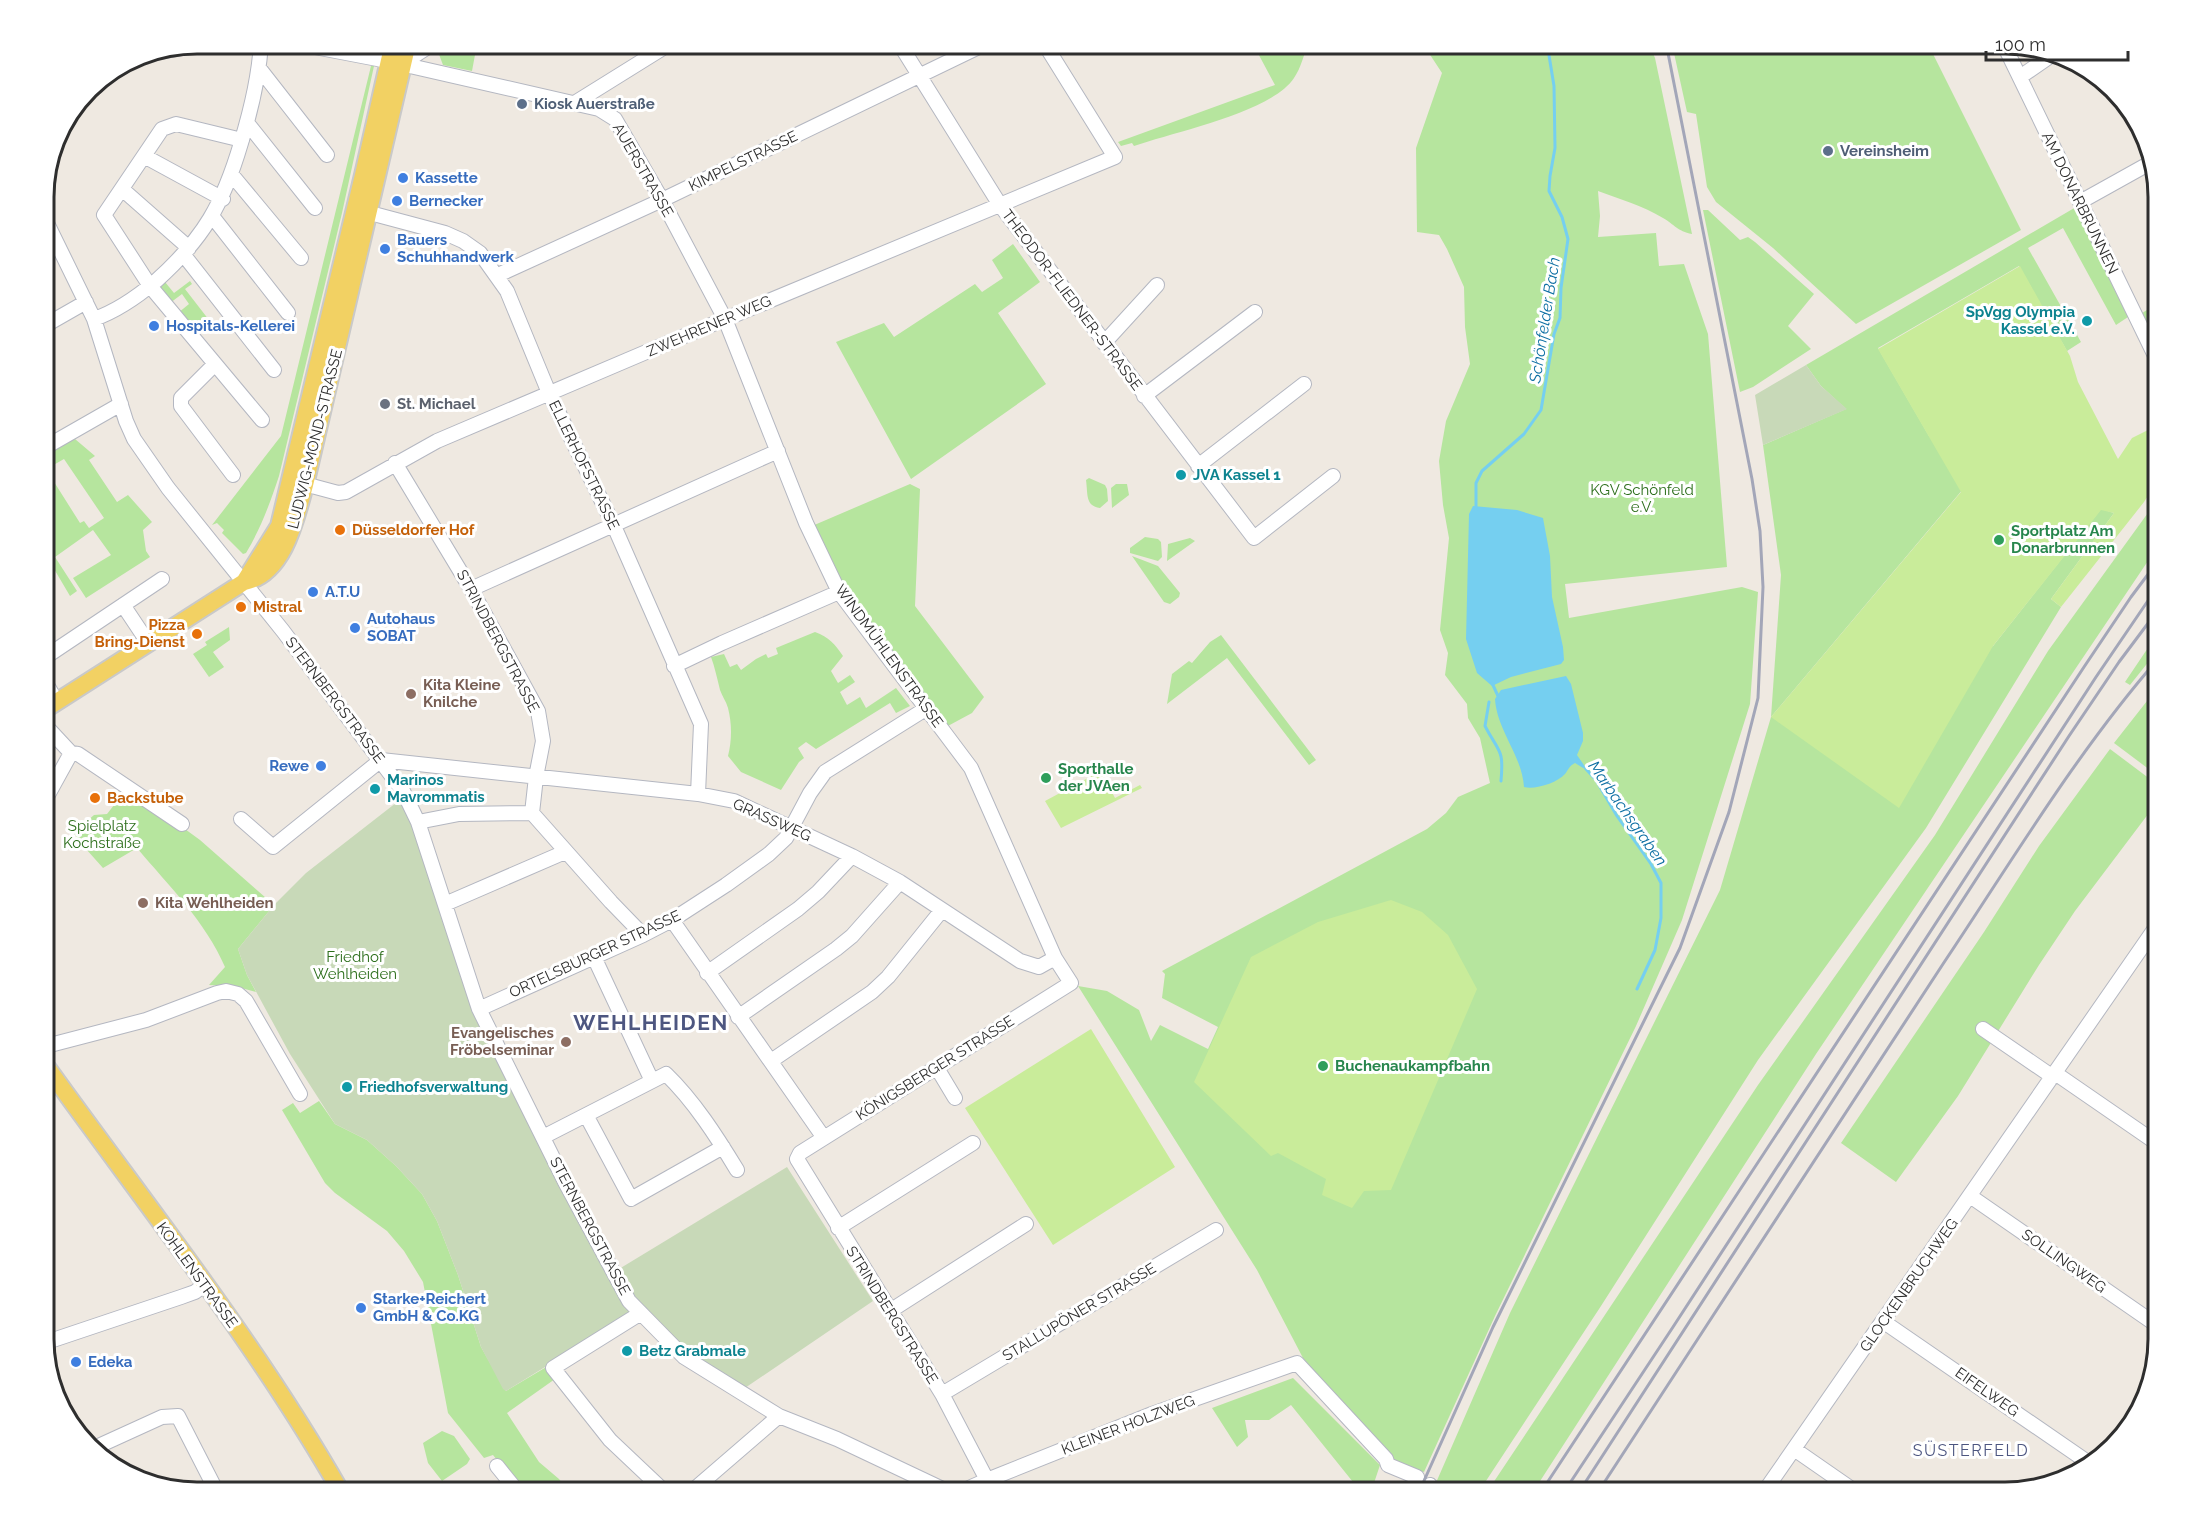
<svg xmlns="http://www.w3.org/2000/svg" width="2202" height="1536" viewBox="0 0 2202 1536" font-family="Raleway,sans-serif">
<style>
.green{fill:#b6e59e}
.cemetery{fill:#c8d9b8}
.pitch{fill:#c9ec9a}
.water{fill:#75cff0}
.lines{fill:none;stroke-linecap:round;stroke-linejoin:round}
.stream{stroke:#75cff0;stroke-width:3}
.minor-casing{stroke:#b4b7c1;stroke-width:16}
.major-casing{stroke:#c9c9c9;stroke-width:20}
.minor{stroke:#fff;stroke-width:14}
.major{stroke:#f2d163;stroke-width:16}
.rail{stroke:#a3a6b8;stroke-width:3}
.service-dot{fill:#5c6f8a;stroke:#fff;stroke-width:2}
.shop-dot{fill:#3f7fe0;stroke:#fff;stroke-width:2}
.culture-dot{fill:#0f9aa8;stroke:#fff;stroke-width:2}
.worship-dot{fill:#6b7280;stroke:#fff;stroke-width:2}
.food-dot{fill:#e8710a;stroke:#fff;stroke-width:2}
.leisure-dot{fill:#2e9e5b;stroke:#fff;stroke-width:2}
.education-dot{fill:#8d6e63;stroke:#fff;stroke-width:2}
.labels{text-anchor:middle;stroke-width:6;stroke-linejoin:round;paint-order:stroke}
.service-label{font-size:15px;font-weight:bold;fill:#4e5e75;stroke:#fff;text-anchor:start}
.street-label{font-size:15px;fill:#2e2e2e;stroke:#fff}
.shop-label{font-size:15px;font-weight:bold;fill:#366cbe;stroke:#fff;text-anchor:start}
.culture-label{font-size:15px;font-weight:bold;fill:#0d838f;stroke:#fff;text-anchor:start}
.worship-label{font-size:15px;font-weight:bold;fill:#5b616d;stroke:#fff;text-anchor:start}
.park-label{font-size:15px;fill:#2c6e1b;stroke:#fff}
.food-label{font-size:15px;font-weight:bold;fill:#c56008;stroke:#fff;text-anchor:start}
.leisure-label{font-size:15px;font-weight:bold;fill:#27864d;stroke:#fff;text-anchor:start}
.education-label{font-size:15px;font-weight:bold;fill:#785e54;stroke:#fff;text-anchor:start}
.water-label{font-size:16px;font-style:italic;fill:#0d6fa3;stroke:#fff}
.neighbourhood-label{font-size:16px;letter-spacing:1.5px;fill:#4d5680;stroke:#fff}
.district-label{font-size:21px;font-weight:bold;letter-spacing:1.5px;fill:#4d5680;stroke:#fff}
.rim{fill:none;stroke:#2e2e2e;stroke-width:3}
</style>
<rect width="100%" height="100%" fill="#efe9e1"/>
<path class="green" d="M445,44H477L472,71L443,65L437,49Z
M1253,44H1308C1304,54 1301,68 1294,78C1272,112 1174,132 1134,146L1132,143L1121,146L1118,142L1275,85Z
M1423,44H1649L1655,58L1692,234C1677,231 1675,225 1663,218C1643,206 1620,199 1598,191L1600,216L1598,237L1656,233L1659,266L1684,264L1708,334L1727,567L1565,584L1569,618L1742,587L1758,592L1750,704L1682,920L1636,1026L1495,1316L1424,1472L1392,1461L1303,1358L1257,1270L1078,986L1107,991L1139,1010L1151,1041L1160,1025L1208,1049L1218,1027L1162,998L1165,974L1162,971L1427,829L1446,813L1458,797L1490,783L1480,738L1468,718L1467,704L1445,675L1448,653L1440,630L1449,538L1443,505L1439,461L1446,421L1470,364L1465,327L1464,287L1447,249L1439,235L1417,232L1416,148L1442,73Z
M1672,44H1928L2021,230L1856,324L1773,248L1716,202L1707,187L1696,114L1687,112Z
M371,66H374L342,213L279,476C270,503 261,528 246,553L243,554L222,533L224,530L217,523L212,525L281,436Z
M2076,207L2131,315L2116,325L2063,228L2028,248L2081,342L2067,351L2019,266L1878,348L1929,436L2001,444L1771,717L1993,646L2101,509L2114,513L2051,599L2061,607L1926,828L1758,1060L1601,1306L1482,1487L1476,1492H1440L1435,1485L1510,1313L1720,890L1771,717L1781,575L1763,445L1846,409L1821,386L1806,365Z
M1703,210H1708L1740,240L1748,237L1755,242L1814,294L1788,326L1811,349L1753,387L1740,392Z
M1013,244L1040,282L998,313L1046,384L911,479L836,342L884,323L894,337L975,284L982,292L1003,278L992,260Z
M190,281L192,284L185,289L209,320L208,325L197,336L178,313L189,304L182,294L170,303L160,288L165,282L174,293Z
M2158,303V354L2139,315Z
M75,439L95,456L89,460L117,502L128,495L152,522L143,530L146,551L150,557L86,598L73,578L111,555L93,530L55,557L77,591L70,596L47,557L44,559V539L51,536L48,529L45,530L44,527V466L80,523L84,521L89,528L104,518L64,459L50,467L44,457V455Z
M1089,478L1105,485L1107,489L1108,501L1100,508C1085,506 1088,494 1086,480Z
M910,484L920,489L915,606L984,697L972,713L946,727L842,590L812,526Z
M1116,484H1127L1129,495L1112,508L1111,488Z
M2158,499V548L2150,558L1816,1054L1533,1492H1487L1758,1085L1935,835L2048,651Z
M1145,537L1158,539L1161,542L1162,557L1158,561L1130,553V548Z
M1190,538L1195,541L1167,561L1168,544Z
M1132,556L1158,566L1180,593L1179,597L1170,604L1164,602Z
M229,627L230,640L213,652L224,667L209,677L193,654L207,645L205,642Z
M815,632C829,637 835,644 843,656L831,671L838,683L850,675L855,682L840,692L847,705L860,697L866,708L896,688L910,706L896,713L890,703L816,749L806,742L798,748L804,758L799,762L781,790L741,772L728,756C732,740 732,724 728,708C726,701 722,696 720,690C717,678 715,668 711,657L724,654L730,667L737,664L741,670L756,659L766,654L768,658L778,654L776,648Z
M2158,633V650L2130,685L2125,682Z
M1221,635L1316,760L1309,765L1227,658L1167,704L1172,674L1189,661L1192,663L1210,642Z
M2158,687V776L2114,743Z
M2110,749L2158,785V801L2075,911L2039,965L1958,1096L1896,1182L1841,1143L1984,932L2039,846Z
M125,791L141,797L200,840L274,905L238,949L247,975L256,992L234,986L209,985L225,967C206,922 168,885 137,848L103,868L78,840L71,828L76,824L81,826L94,815L107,814Z
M319,1101L335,1124L367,1140L396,1166L422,1194L437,1221L458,1275L481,1347L506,1391L548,1366L555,1379L507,1413L539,1462L559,1479L569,1492H523L493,1455L484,1458L448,1413L423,1282L404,1251L387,1231L335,1193L325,1183L282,1110L293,1103L300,1113Z
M1293,1378L1380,1465L1371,1492H1361L1291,1405L1269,1420H1245L1248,1437L1237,1447L1212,1408Z
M442,1431L454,1436L470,1459L467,1464L442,1481L428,1463L423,1443Z"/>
<path class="cemetery" d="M1806,365L1821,386L1847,409L1763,445L1755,395Z
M401,799L412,822L472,1010L633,1313L506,1391L503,1389L481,1347L458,1275L437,1221L422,1194L396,1166L367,1140L335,1124L290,1054L247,975L238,949L274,905L306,873Z
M787,1167L873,1301L742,1390L685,1354L633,1299L619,1269Z"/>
<path class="pitch" d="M2020,266L2070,356L2078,382L2118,459L2132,438L2158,425V480L2144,502L2061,607L2051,599L2114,513L2101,510L1993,646L1899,808L1771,717L1961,492L1878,349Z
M1101,771L1115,798L1140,785L1142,788L1061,828L1045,801Z
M1391,900L1422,912L1448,935L1477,989L1391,1190L1364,1191L1352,1208L1322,1195L1326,1179L1278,1153L1271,1156L1194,1082L1251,957L1318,922Z
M1091,1029L1175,1167L1053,1245L965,1108Z"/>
<path class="water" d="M1473,506L1517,510L1543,518L1550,556L1552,597L1563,647L1564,660L1561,664L1511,677L1492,686L1477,673L1466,639L1469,514Z
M1566,676L1571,684L1583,733V741L1577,755L1588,771L1575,763C1569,766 1569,769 1565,774C1557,783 1535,790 1524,787C1522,755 1497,731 1495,699L1501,690Z"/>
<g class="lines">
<path class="stream" d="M1476,509V483L1482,471L1524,434L1541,410L1554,334L1560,318L1561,288L1568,239L1562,217L1549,191L1550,176L1555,148L1554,86L1547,43
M1492,683L1498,696
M1489,702L1485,726C1499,753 1504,748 1501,781
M1586,769L1596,780L1617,816L1651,864L1661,883V918L1655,950L1637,989"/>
<defs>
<path id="minor" d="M294,43L388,61
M383,43L388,61L599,109L615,119L662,200L725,319L806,523L839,592L971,768L1055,958L1071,983L800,1153L797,1159L942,1394L987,1480
M899,43L1000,205L1254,538L1333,476
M2003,43L2158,362
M138,56L199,45L238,43
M403,63L434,43
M259,68L327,155
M2020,77L2049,57
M573,104L671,43
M248,124L315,208
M242,140L176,124L162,129L104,215L150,286L262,420
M144,156L223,199
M232,175L301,258
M122,189L189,248
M2080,202L2150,163
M370,213L445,233L463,241L480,253L507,291L549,393L614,526L701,724L698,794
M212,216L288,313
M44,217L94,319L126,421L134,439L168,488L283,631L403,791L418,822L479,1009L565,1182L629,1301L684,1357L779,1416L837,1439L949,1492
M183,254L274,370
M498,275L662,200L987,43
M94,319C117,311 137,297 156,281C204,238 223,204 241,143C251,110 259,78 261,43
M44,326L86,302
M1104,343L1157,285
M215,364L181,398V406L233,475
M1144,396L1255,312
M44,448L121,404
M395,463L471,589L538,711L543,741L536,777L532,813L611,902L643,935
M1198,466L1304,384
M297,482L338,493L346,492L437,441L658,347L1115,157L1044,43
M471,589L778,451
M123,605L149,644
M44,658L162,579
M674,666L722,643L839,592
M44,680L57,702
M44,724L71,753L78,754L182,824
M381,760L698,794L734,801L852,856L900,882L1020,961L1039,967L1055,958
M44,802L71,753
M241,819L273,847L381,760
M418,822L459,814L532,813
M445,904L565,852
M672,920L824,1138
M594,957L652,1081
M707,973L798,909L818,892L852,856
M479,1009L643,935L672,920L726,885L769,854L786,838L810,793L825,772L927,708
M738,1017L836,949L852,936L900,882
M1983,1029L2053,1077
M44,1049L50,1045L146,1020L217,993L226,991L238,994L246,1001L300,1094
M771,1061L872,992L888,977L942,910
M937,1068L955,1098
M2055,1073L2158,1144
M586,1115L631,1199L723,1147
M543,1137L666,1074C694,1101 717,1137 737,1170
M1970,1196L2158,1326
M838,1228L973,1143
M890,1311L1026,1224
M641,1313L553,1368L610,1440L665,1492
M1884,1322L2089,1463
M44,1343L181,1297L195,1292L204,1285
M942,1394L1216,1230
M94,1448L162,1417L178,1416L217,1492
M1794,1449L1856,1492
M497,1466L518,1492
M1430,1485L1435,1492
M691,1492L779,1416
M960,1492L987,1480L1152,1414L1297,1363L1386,1459L1388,1465L1417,1477
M1764,1492L2158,924"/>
<path id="major" d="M244,582L279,526L363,175L393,43
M44,710L244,582C284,575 296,518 305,485L408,43
M44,1063C145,1204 255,1341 341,1492"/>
</defs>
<use href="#minor" class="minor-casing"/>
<use href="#major" class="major-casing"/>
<use href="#minor" class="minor"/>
<use href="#major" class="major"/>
<path class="rail" d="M1419,1492L1493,1327L1680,948L1729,812L1758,698L1763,587L1760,531L1752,479L1666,43
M1541,1492L2084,667L2131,597L2158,561
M1564,1492L1673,1327L2096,677L2158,586
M1579,1492L2069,736L2119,662L2158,610
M1598,1492C1713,1316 1827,1140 1943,964C2012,861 2076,753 2158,659"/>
</g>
<g class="service-dot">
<circle cx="522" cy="104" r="6"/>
<circle cx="1828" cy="151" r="6"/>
</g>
<g class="shop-dot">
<circle cx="403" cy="178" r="6"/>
<circle cx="397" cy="201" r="6"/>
<circle cx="385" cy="249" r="6"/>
<circle cx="154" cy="326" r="6"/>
<circle cx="313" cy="592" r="6"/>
<circle cx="355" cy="628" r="6"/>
<circle cx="321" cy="766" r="6"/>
<circle cx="361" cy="1308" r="6"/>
<circle cx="76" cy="1362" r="6"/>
</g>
<g class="culture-dot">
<circle cx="2087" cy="321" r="6"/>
<circle cx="1181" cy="475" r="6"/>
<circle cx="375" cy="789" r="6"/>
<circle cx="347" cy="1087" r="6"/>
<circle cx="627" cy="1351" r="6"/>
</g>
<circle class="worship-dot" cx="385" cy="404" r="6"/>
<g class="food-dot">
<circle cx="340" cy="530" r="6"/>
<circle cx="241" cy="607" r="6"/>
<circle cx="197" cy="634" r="6"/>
<circle cx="95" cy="798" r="6"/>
</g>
<g class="leisure-dot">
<circle cx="1999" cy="540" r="6"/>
<circle cx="1046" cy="778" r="6"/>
<circle cx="1323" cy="1066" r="6"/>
</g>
<g class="education-dot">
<circle cx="411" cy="694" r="6"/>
<circle cx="143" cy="903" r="6"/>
<circle cx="566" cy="1042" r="6"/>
</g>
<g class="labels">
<g class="service-label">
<text x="534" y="109">Kiosk Auerstraße</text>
<text x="1840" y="156">Vereinsheim</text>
</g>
<g class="street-label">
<text transform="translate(743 161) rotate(-26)" y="5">KIMPELSTRASSE</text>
<text transform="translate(643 170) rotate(60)" y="5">AUERSTRASSE</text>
<text transform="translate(2080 203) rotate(64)" y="5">AM DONARBRUNNEN</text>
<text transform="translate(1072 300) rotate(53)" y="5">THEODOR-FLIEDNER-STRASSE</text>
<text transform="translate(709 326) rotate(-23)" y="5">ZWEHRENER WEG</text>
<text transform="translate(315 439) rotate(-76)" y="5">LUDWIG-MOND-STRASSE</text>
<text transform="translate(584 465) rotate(64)" y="5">ELLERHOFSTRASSE</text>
<text transform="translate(498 641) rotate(62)" y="5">STRINDBERGSTRASSE</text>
<text transform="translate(889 656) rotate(54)" y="5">WINDMÜHLENSTRASSE</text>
<text transform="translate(335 700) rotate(53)" y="5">STERNBERGSTRASSE</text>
<text transform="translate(772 820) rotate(24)" y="5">GRASSWEG</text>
<text transform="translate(595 954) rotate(-25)" y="5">ORTELSBURGER STRASSE</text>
<text transform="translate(935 1068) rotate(-32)" y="5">KÖNIGSBERGER STRASSE</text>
<text transform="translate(590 1226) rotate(62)" y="5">STERNBERGSTRASSE</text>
<text transform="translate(2064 1261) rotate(35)" y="5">SOLLINGWEG</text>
<text transform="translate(197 1275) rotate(54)" y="5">KOHLENSTRASSE</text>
<text transform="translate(1909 1285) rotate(-55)" y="5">GLOCKENBRUCHWEG</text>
<text transform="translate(1079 1312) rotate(-31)" y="5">STALLUPÖNER STRASSE</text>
<text transform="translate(892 1315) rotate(58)" y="5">STRINDBERGSTRASSE</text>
<text transform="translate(1987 1392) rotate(35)" y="5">EIFELWEG</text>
<text transform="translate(1128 1425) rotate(-21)" y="5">KLEINER HOLZWEG</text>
</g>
<g class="shop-label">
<text x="415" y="183">Kassette</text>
<text x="409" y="206">Bernecker</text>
<text x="397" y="245">Bauers<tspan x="397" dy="17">Schuhhandwerk</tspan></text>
<text x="166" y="331">Hospitals-Kellerei</text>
<text x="325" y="597">A.T.U</text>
<text x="367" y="624">Autohaus<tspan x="367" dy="17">SOBAT</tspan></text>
<text x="309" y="771" text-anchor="end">Rewe</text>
<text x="373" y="1304">Starke+Reichert<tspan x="373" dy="17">GmbH &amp; Co.KG</tspan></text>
<text x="88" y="1367">Edeka</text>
</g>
<g class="culture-label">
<text x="2075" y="317" text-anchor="end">SpVgg Olympia<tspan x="2075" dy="17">Kassel e.V.</tspan></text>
<text x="1193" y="480">JVA Kassel 1</text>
<text x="387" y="785">Marinos<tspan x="387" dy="17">Mavrommatis</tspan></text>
<text x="359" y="1092">Friedhofsverwaltung</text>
<text x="639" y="1356">Betz Grabmale</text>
</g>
<g class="worship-label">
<text x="397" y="409">St. Michael</text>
</g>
<g class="park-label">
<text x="1642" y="495">KGV Schönfeld<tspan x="1642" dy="17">e.V.</tspan></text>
<text x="102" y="831">Spielplatz<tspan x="102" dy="17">Kochstraße</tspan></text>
<text x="355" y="962">Friedhof<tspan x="355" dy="17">Wehlheiden</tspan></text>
</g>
<g class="food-label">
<text x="352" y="535">Düsseldorfer Hof</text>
<text x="253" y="612">Mistral</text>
<text x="185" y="630" text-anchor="end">Pizza<tspan x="185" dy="17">Bring-Dienst</tspan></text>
<text x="107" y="803">Backstube</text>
</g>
<g class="leisure-label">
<text x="2011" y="536">Sportplatz Am<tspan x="2011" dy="17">Donarbrunnen</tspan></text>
<text x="1058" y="774">Sporthalle<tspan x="1058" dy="17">der JVAen</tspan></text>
<text x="1335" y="1071">Buchenaukampfbahn</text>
</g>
<g class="education-label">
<text x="423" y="690">Kita Kleine<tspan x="423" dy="17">Knilche</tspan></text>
<text x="155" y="908">Kita Wehlheiden</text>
<text x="554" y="1038" text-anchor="end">Evangelisches<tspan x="554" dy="17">Fröbelseminar</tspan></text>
</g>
<g class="water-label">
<text transform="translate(1544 320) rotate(-81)" y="6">Schönfelder Bach</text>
<text transform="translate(1628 813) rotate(55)" y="6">Marbachsgraben</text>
</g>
<g class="neighbourhood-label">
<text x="1971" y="1456">SÜSTERFELD</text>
</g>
<g class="district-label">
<text x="651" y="1030">WEHLHEIDEN</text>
</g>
</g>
<path d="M0 0H2202V1536H0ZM197 54H2005A143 143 0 0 1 2148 197V1339A143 143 0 0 1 2005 1482H197A143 143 0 0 1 54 1339V197A143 143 0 0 1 197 54Z" fill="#fff" fill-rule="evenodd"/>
<path class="rim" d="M197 54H2005A143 143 0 0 1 2148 197V1339A143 143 0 0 1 2005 1482H197A143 143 0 0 1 54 1339V197A143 143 0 0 1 197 54Z"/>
<path d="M1986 51v9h142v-9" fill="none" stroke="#2e2e2e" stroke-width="3"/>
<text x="1995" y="51" font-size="18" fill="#2e2e2e" stroke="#ffffff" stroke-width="4.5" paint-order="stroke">100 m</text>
</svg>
